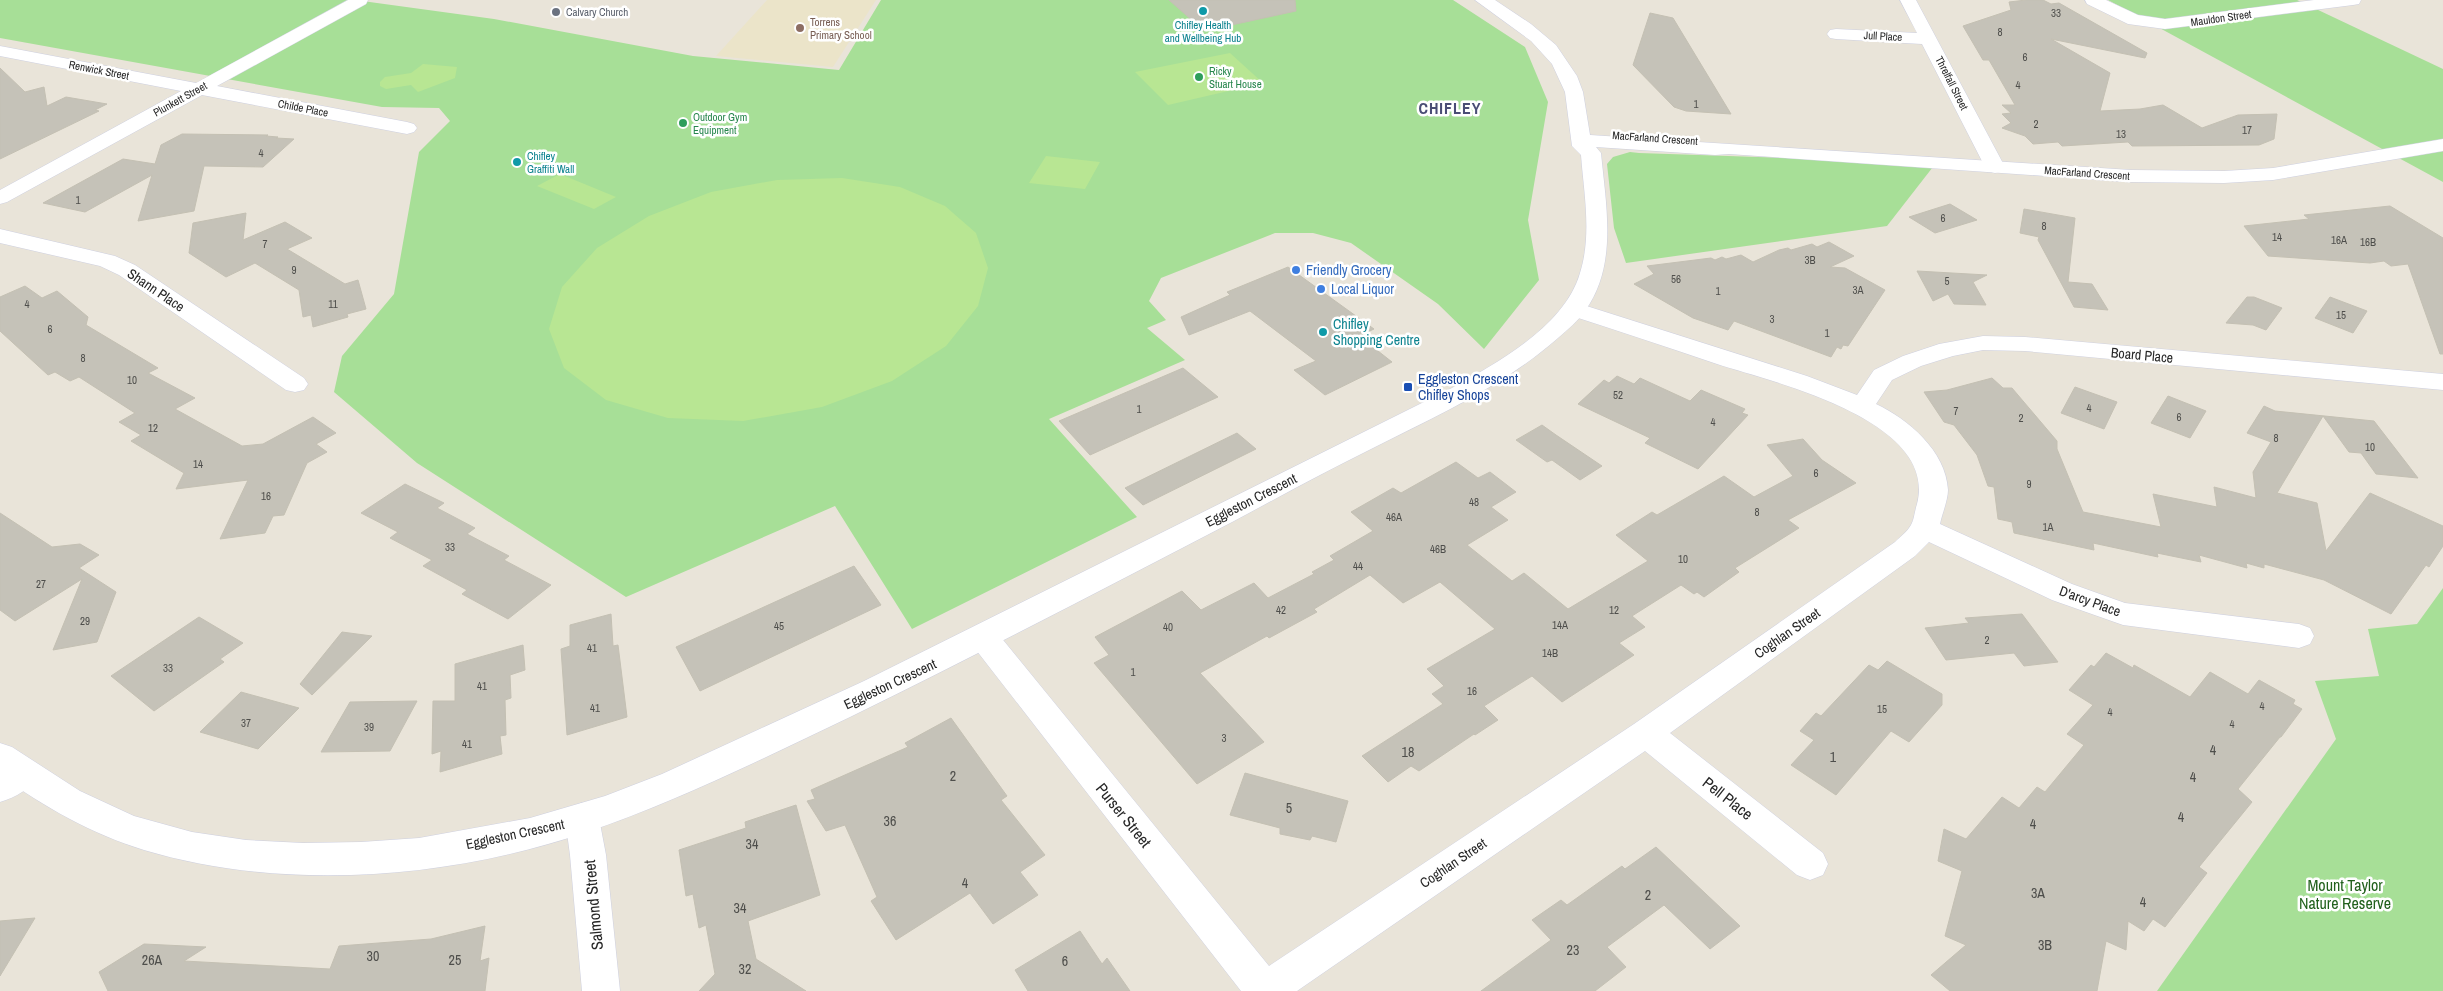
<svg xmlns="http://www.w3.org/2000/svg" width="2443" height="991" viewBox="0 0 2443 991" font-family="'Archivo Narrow',sans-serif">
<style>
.education{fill:#ebe4c9}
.green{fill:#a7df97}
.pitch{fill:#b8e693}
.building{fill:#c5c2b8;stroke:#c4c0b3}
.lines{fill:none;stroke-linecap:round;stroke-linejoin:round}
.street-casing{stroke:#ced0e0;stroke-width:1}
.secondary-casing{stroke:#ced0e0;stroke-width:1}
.street{fill:#fff;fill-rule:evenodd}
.secondary{fill:#fff;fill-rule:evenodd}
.culture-dot{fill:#0f9aa8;stroke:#fff;stroke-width:2}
.worship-dot{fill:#6b7280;stroke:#fff;stroke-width:2}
.education-dot{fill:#8d6e63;stroke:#fff;stroke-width:2}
.leisure-dot{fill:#2e9e5b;stroke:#fff;stroke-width:2}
.shop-dot{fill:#3f7fe0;stroke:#fff;stroke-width:2}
.transit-dot{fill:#1a4fb4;stroke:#fff;stroke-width:2}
.labels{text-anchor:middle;stroke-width:5;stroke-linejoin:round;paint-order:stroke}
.far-worship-label{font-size:11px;fill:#5b616d;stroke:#fff;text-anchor:start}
.number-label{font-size:11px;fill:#4e4e4b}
.far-street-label{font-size:11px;fill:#272727;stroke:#fff}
.far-education-label{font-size:11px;fill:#785e54;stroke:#fff;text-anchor:start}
.far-culture-label{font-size:11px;fill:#0d838f;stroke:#fff}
.far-leisure-label{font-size:11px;fill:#27864d;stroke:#fff;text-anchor:start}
.shop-label{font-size:14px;fill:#366cbe;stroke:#fff;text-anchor:start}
.street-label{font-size:14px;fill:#272727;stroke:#fff}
.culture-label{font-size:14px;fill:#0d838f;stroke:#fff;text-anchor:start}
.transit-label{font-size:14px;fill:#164399;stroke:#fff;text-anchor:start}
.near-number-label{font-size:14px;fill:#4e4e4b}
.far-district-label{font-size:16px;font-weight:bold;letter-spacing:1px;fill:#4a4d75;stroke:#fff}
.near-street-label{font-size:16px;fill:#272727;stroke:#fff}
.near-park-label{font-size:16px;fill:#21601c;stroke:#fff}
</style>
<rect width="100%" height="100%" fill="#e9e4d9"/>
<path class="education" d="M767,0H876L833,67L716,56Z"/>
<path class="green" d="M0,0H355L494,19L693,56L839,70L881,0H1453L1525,47L1548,102L1528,220L1539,280L1484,349L1438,304L1351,243L1313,233H1275L1161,278L1149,301L1166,320L1147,328L1185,360L1049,419L1137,517L912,629L835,506L626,597L417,463L334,392L342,356L394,294L419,152L450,121L439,108L382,107L0,38Z
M2108,0H2297L2443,69V182Z
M1630,152L1639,153L1936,163L1887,226L1626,263L1614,228L1607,164L1613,157Z
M2443,588V991H2157L2336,739L2315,681L2379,676L2368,629L2417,624Z"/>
<path class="pitch" d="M1230,53L1263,83L1168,105L1135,72Z
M423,64L457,67L455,78L418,92L411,85L386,89L380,86V82L385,77L411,73Z
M1046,156L1100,162L1085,189L1029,183Z
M560,174L616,197L594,209L537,186Z
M842,178L900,187L945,206L976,233L988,268L978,306L946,346L892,381L822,407L743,421L668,418L606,400L564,368L549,329L562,287L597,248L649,216L711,192L777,180Z"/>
<path class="building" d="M1169,0H1295L1296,11L1204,31Z
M2026,0H2043L2051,4L2059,3L2147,53L2145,58L2051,39L2110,73L2100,111L2140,109L2163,105L2202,128L2238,115L2277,114L2274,139L2259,145L2132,146L2128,142L2062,146L2058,142L2033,144L2025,136L2002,128L2011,123L2002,114L2011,113L2002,105H2015L1989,60H1983L1963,26L2011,10L2009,2Z
M1650,13L1673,18L1731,114L1686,111L1674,107L1633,65Z
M0,68L25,92L44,87L47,106L66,97L107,104L95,110L99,111L0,159Z
M182,134L268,135L266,136L278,137L276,138L294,139L263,167L204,166L194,211L138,221L152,175L85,212L43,203L123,159L155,164L161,145Z
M1950,204L1977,220L1935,233L1909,217Z
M2390,206L2443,238V354H2440L2408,264L2391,266L2384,261L2370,263L2268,256L2244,226L2309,219L2304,215Z
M2024,209L2075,218L2068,282L2092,284L2108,310L2074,307L2038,240L2039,237L2020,233Z
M246,213L243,240L285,222L312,238L287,249L345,284L358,280L366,309L347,314L348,317L313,327L311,315L303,317L299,290L255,263L226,277L189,253L193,223Z
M1829,242L1854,256L1830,267L1845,268L1885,290L1848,346L1843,345L1841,349L1837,347L1831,357L1734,321L1728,330L1693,318L1634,284L1654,274L1647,266L1711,258L1715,260L1722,257L1726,259L1741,255L1753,262L1779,250L1788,248L1791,250L1812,244L1817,247Z
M1288,267L1374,329L1359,336L1392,362L1325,395L1294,370L1316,361L1250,311L1189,335L1181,317L1230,295L1227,292Z
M1917,271L1987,275L1973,282L1986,305L1954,304L1948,294L1933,301Z
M25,286L42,298L57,291L88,317L86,325L158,368L148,373L195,398L175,409L242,446L263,444L313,417L336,433L316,444L327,452L307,463L284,515L273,516L265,533L220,539L248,480L176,489L184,473L131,441L141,435L119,422L135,413L79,377L70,381L55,372L48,375L0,331V297Z
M2247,297H2254L2282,308L2266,330L2253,325L2226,323Z
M2330,297L2367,311L2353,333L2315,318Z
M1183,368L1218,397L1090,455L1059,421Z
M1617,376L1634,384L1640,378L1690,401L1701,390L1745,409L1742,413L1748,415L1698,469L1645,443L1650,438L1578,404L1604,380L1609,383Z
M1992,378L2003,388H2012L2057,441V449L2083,512L2161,527L2153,494L2217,507L2214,487L2256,498L2253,472L2271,442L2247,433L2264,406L2275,411L2374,421L2418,478L2376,474L2361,453L2349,452L2323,416L2277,493L2317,503L2326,551L2370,493L2443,526V546L2429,567L2426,565L2391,614L2324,580L2264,564V568L2246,563L2247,568L2199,555L2201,562L2157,553L2158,557L2093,543L2094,550L2014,533L2012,522L1998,519L1994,487L1988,486L1977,455L1954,425L1944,422L1924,392L1947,390Z
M2075,387L2117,402L2104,429L2061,413Z
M2168,396L2206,411L2190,438L2151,423Z
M1542,425L1556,435L1602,466L1580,480L1552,460L1547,462L1516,440Z
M1237,433L1256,449L1143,505L1125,488Z
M1803,439L1822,460L1856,483L1788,520L1799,528L1735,568L1739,572L1704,597L1697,592L1694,594L1681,585L1632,616L1645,627L1619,643L1634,655L1562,702L1532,676L1484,706L1498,720L1475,735L1474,734L1419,771L1411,766L1388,782L1362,756L1443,704L1432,694L1444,686L1427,669L1495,629L1440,582L1403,603L1370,575L1314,609L1317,612L1269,638L1267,636L1200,673L1264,742L1197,784L1094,663L1109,655L1095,637L1182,591L1201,610L1254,583L1268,598L1314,574L1312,572L1334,560L1330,556L1373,531L1351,512L1393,488L1401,493L1456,462L1478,478L1490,472L1516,492L1491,507L1508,520L1467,545L1512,581L1524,573L1568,609L1648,561L1616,535L1652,512L1657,515L1724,476L1754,497L1793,476L1767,445Z
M405,484L444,503L437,508L475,528L467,534L509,556L504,560L551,585L508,619L462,594L467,590L423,566L432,560L390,538L398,532L361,513Z
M0,513L52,547L80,544L99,555L79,568L116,592L97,642L53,650L82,579L15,621L0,610Z
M854,566L881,605L700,691L676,647Z
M611,614L613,646L618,645L627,717L567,735L561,649L570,646V625Z
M2022,614L2058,662L2024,666L2014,653L1946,660L1925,628L1969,623L1965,618Z
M199,617L243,643L220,659L224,662L154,711L111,676Z
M342,632L372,636L312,695L300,684Z
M523,645L525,670L510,675L511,698L505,700L506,735L500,736L502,754L440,772L441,751L432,754L433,701H455V664Z
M2106,653L2133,668L2134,665L2190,697L2210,672L2248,694L2259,680L2295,700L2293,704L2302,709L2281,737H2280L2238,789L2252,802L2199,867L2207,873L2165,927L2153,919L2144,931L2128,921L2126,950L2106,941L2097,991H1950L1931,975L1966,945L1945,936L1962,871L1938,861L1944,829L1966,839L2002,797L2019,808L2037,787L2045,792L2084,745L2067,734L2093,705L2069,690L2091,665L2094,667Z
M1887,661L1942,694V705L1909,742L1891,731L1836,795L1791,765L1814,740L1800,731L1816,713L1821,716L1869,665L1878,670Z
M241,692L299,708L258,749L200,732Z
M417,701L390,751L321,752L350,702Z
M951,718L1007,796L1001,800L1045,855L1020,872L1038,895L993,924L970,893L896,940L871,901L877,897L845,825L826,831L807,801L815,799L811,790L908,747L905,743Z
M1245,773L1348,801L1336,842L1312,836L1310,840L1280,834V828L1230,815Z
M796,805L820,895L748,921L756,959L806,991H699L715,974L706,925L699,928L693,894L686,896L679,850L746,828L745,822Z
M1656,847L1740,926L1710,949L1664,905L1607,947L1626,967L1595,991H1481L1551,940L1532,920L1561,900L1567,905L1622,866L1625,869Z
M35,918L0,976V921Z
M485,926L480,961L489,958L485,991H108L99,972L144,944L206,947L184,961L330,969L339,946L431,939Z
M1080,931L1102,964L1107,958L1130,991H1028L1015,970Z"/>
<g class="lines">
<defs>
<path id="street" d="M348,0H368L366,4L217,86L407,122L414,124L417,128L414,132L407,134L202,95L7,202L0,204V190L181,91L0,56V46L196,83Z
M1900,0H1916L2005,167L2002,171L1995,173L1988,171L1985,167L1922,44L1836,39L1830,38L1827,34L1830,30L1836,29L1917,33Z
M2085,0H2106L2138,15L2165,19L2314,0H2361L2359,4L2353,5L2165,29L2128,24L2087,4Z
M0,229L115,256L135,265L304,378L308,384L304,390L295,392L286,390L119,275L100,266L0,243Z
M1574,302L1807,376L1857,395L1874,370L1903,356L1939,344L1983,336L2025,337L2443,374V390L2025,351L1983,350L1953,356L1921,366L1892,380L1876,404C1908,419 1946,451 1948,490C1948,500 1942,514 1940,524L2072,584L2125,603L2299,624L2310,628L2314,636L2310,644L2299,648L2123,625L2052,600L1929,542L1915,556L1670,733L1823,853L1828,864L1823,875L1810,880L1797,875L1645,751L1297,991H1241L973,646L969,638L973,630L984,626L995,630L1269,966L1634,724L1895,542C1900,537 1907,532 1911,525C1914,520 1915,510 1917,504C1939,420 1773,382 1717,364C1667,347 1616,330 1566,314L1562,309L1566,304Z
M22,760L34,764L39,774C31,789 16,797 0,802V770Z
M582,803L594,808L599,818L606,855L620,991H582L570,855L565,818L570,808Z"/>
<path id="secondary" d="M1475,0H1495L1531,24L1556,45L1577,76L1583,92L1590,135L2131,170L2224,171L2273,168L2443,139V151L2273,180L2224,183L2131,182L1729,154L1715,155L1596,147L1601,153C1606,206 1618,265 1585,311C1578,321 1568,329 1558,338C1502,387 1436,416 1369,450C1324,472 1279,497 1234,521C1107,587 979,654 850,717C764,758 678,801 587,832C448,879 285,892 144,850C92,834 44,807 0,775V743L12,747L80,791L134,816L192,832L246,840L303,843L361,842L419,838L530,818L605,796L662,774L864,681L1452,388C1497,363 1565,326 1580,273C1592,235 1584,194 1581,155L1572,146L1565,92L1552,64L1531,41Z"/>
</defs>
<use href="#street" class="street-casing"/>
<use href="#secondary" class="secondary-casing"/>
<use href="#street" class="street"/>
<use href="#secondary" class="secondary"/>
</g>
<g class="culture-dot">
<circle cx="1203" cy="11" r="5"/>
<circle cx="517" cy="162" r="5"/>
<circle cx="1323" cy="332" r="5"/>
</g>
<circle class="worship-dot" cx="556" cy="12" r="5"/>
<circle class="education-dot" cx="800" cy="28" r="5"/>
<g class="leisure-dot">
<circle cx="1199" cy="77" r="5"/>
<circle cx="683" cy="123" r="5"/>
</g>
<g class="shop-dot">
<circle cx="1296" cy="270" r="5"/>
<circle cx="1321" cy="289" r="5"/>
</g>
<rect class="transit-dot" x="1403" y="382" width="10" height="10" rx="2.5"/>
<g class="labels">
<g class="far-worship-label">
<text x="566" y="16">Calvary Church</text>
</g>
<g class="number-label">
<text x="2056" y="17">33</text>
<text x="2000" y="36">8</text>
<text x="2025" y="61">6</text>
<text x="2018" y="89">4</text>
<text x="1696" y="108">1</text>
<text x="2036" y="128">2</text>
<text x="2247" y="134">17</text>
<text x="2121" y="138">13</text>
<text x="261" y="157">4</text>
<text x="78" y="204">1</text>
<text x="1943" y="222">6</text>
<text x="2044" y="230">8</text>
<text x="2277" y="241">14</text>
<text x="2339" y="244">16A</text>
<text x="2368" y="246">16B</text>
<text x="265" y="248">7</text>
<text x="1810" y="264">3B</text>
<text x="294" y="274">9</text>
<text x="1676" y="283">56</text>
<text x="1947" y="285">5</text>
<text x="1858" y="294">3A</text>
<text x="1718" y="295">1</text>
<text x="27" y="308">4</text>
<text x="333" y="308">11</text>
<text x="2341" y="319">15</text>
<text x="1772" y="323">3</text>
<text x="50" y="333">6</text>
<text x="1827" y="337">1</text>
<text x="83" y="362">8</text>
<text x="132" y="384">10</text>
<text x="1618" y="399">52</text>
<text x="2089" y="412">4</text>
<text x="1139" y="413">1</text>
<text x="1956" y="415">7</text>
<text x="2179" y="421">6</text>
<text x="2021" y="422">2</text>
<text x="1713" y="426">4</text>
<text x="153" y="432">12</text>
<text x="2276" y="442">8</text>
<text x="2370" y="451">10</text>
<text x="198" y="468">14</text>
<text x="1816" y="477">6</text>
<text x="2029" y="488">9</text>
<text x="266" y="500">16</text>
<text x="1474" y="506">48</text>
<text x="1757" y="516">8</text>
<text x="1394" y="521">46A</text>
<text x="2048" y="531">1A</text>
<text x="450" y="551">33</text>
<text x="1438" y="553">46B</text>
<text x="1683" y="563">10</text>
<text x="1358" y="570">44</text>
<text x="41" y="588">27</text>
<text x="1281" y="614">42</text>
<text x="1614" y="614">12</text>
<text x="85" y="625">29</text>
<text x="1560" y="629">14A</text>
<text x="779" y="630">45</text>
<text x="1168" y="631">40</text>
<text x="1987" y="644">2</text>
<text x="592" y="652">41</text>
<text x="1550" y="657">14B</text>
<text x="168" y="672">33</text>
<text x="1133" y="676">1</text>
<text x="482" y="690">41</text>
<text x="1472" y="695">16</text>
<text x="2262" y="710">4</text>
<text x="595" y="712">41</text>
<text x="1882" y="713">15</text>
<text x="2110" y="716">4</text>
<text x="246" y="727">37</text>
<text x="2232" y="728">4</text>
<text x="369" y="731">39</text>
<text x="1224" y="742">3</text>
<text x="467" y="748">41</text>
</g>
<g class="far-street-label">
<text transform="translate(2221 18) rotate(-8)" y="4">Mauldon Street</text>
<text transform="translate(1883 36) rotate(3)" y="4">Jull Place</text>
<text transform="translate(99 70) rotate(11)" y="4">Renwick Street</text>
<text transform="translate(1952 83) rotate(63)" y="4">Threlfall Street</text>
<text transform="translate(180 99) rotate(-29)" y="4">Plunkett Street</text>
<text transform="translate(303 108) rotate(11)" y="4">Childe Place</text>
<text transform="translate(1655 138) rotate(4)" y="4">MacFarland Crescent</text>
<text transform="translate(2087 173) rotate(4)" y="4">MacFarland Crescent</text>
</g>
<g class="far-education-label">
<text x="810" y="26">Torrens<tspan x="810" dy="13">Primary School</tspan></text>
</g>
<g class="far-culture-label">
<text x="1203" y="29">Chifley Health<tspan x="1203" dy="13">and Wellbeing Hub</tspan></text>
<text x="527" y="160" text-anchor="start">Chifley<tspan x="527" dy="13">Graffiti Wall</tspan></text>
</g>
<g class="far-leisure-label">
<text x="1209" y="75">Ricky<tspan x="1209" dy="13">Stuart House</tspan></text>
<text x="693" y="121">Outdoor Gym<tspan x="693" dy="13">Equipment</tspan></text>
</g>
<g class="shop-label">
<text x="1306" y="275">Friendly Grocery</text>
<text x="1331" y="294">Local Liquor</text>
</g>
<g class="street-label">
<text transform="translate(156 290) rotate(34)" y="5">Shann Place</text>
<text transform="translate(2142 355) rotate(5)" y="5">Board Place</text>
<text transform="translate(1251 500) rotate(-27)" y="5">Eggleston Crescent</text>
<text transform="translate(2090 601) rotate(20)" y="5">D'arcy Place</text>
<text transform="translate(1787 633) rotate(-35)" y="5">Coghlan Street</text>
<text transform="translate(890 684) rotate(-25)" y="5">Eggleston Crescent</text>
<text transform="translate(515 834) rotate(-12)" y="5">Eggleston Crescent</text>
<text transform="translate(1453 863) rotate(-34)" y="5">Coghlan Street</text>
</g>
<g class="culture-label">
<text x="1333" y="329">Chifley<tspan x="1333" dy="16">Shopping Centre</tspan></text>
</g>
<g class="transit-label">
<text x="1418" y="384">Eggleston Crescent<tspan x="1418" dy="16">Chifley Shops</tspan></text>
</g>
<g class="near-number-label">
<text x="2213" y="755">4</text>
<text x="1408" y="757">18</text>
<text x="1833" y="762">1</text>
<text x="953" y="781">2</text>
<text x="2193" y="782">4</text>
<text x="1289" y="813">5</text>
<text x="2181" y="822">4</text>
<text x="890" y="826">36</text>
<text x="2033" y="829">4</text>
<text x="752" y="849">34</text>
<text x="965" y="888">4</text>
<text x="2038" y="898">3A</text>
<text x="1648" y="900">2</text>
<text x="2143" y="907">4</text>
<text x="740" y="913">34</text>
<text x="2045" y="950">3B</text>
<text x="1573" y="955">23</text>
<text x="373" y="961">30</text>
<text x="152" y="965">26A</text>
<text x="455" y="965">25</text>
<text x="1065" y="966">6</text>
<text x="745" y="974">32</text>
</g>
<g class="far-district-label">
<text x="1450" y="114">CHIFLEY</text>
</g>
<g class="near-street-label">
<text transform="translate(1728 798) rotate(38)" y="6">Pell Place</text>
<text transform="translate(1124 815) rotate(51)" y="6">Purser Street</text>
<text transform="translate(593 905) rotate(-95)" y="6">Salmond Street</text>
</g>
<g class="near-park-label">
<text x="2345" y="891">Mount Taylor<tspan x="2345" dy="18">Nature Reserve</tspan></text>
</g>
</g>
</svg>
